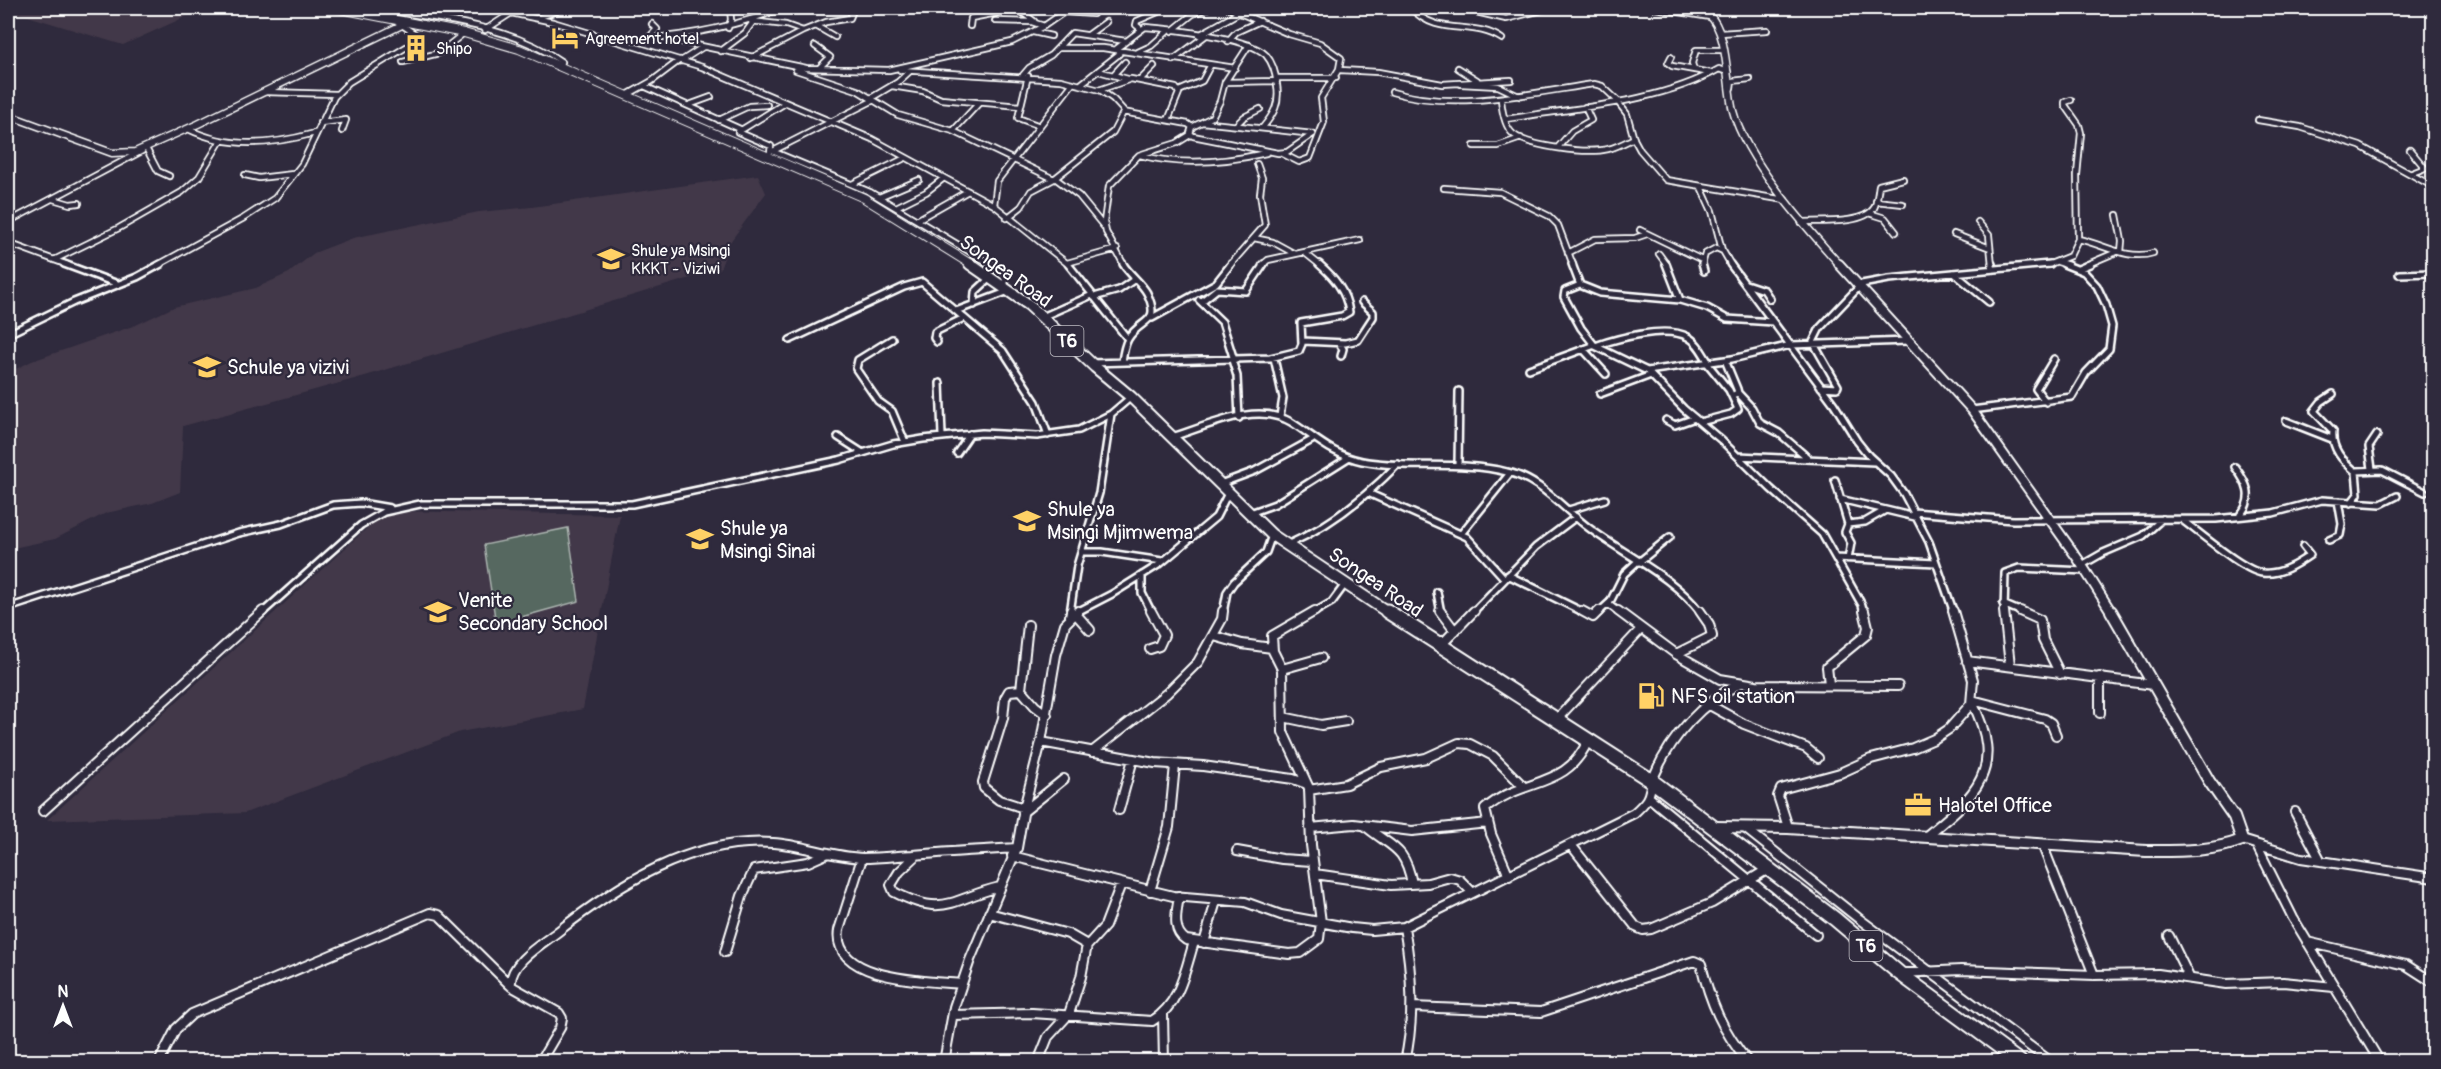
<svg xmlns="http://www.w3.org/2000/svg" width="2441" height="1069" viewBox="0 0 2441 1069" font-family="Pangolin,sans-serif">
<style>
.built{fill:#433949}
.green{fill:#576860;stroke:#abb4b0;stroke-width:1.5}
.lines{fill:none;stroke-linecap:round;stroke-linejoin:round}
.street-far2-casing{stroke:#fff;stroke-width:8}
.street-far1-casing{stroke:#fff;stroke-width:10}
.street-casing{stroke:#fff;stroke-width:12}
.secondary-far2-casing{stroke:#fff;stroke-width:9}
.secondary-far1-casing{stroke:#fff;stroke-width:12}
.secondary-casing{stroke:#fff;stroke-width:14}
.highway-far2-casing{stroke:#fff;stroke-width:10}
.highway-far1-casing{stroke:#fff;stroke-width:14}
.highway-casing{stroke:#fff;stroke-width:17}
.street-far2{stroke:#2f2a3d;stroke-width:4.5}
.street-far1{stroke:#2f2a3d;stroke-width:5}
.street{stroke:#2f2a3d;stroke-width:8}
.secondary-far2{stroke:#2f2a3d;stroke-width:6}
.secondary-far1{stroke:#2f2a3d;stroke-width:8}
.secondary{stroke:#2f2a3d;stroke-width:10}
.highway-far2{stroke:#2f2a3d;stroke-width:8}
.highway-far1{stroke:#2f2a3d;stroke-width:10}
.highway{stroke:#2f2a3d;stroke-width:13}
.labels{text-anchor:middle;stroke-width:4.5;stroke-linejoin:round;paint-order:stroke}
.far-poi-label{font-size:16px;fill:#fff;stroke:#2f2a3d;text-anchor:start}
.shield{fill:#2f2a3d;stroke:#c1bfc5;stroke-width:1.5}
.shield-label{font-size:18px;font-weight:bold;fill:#fff}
.street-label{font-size:20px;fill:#fff;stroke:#2f2a3d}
.poi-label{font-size:20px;fill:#fff;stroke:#2f2a3d;text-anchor:start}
</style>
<rect width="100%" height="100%" fill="#2f2a3d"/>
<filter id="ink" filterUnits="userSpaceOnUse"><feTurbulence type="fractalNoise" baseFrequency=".0167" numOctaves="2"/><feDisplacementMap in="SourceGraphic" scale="12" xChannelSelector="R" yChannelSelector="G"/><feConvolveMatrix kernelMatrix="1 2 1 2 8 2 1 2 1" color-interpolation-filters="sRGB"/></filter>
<g filter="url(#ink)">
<path class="built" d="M8,8H205L123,45L8,10Z
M758,175L766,193L730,242L720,269L365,376L183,426L180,492L152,503L106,513L55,539L8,549V373L32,361L136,325L174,307L256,288L289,273L314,253L353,238L479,212L532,207Z
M386,511L620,515L583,709L460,732L245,813L47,820Z"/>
<path class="green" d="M568,528L579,601L496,624L484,545Z"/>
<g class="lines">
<defs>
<path id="street-far2" d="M373,8C435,19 509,24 562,62L559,67
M487,8L553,22L702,67L872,139L994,205L1069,265
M1023,8V13L1034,21
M1054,8L1067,10
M1138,8L1150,14
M1228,8L1289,34L1320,43L1341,58L1339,69L1321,98L1324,122L1310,158L1299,162L1281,153
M1411,8C1438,38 1473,19 1502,39
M1459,8L1506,19L1550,8
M1655,8L1710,17
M1064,12L1093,14
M537,18L557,11
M751,21L786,25L803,31L751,58
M995,21L1032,22L1044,26
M816,26L835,37
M970,26L971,18L1023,8
M728,28L731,20L730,8
M1141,29L1136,25L1137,21L1167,8
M485,30L519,8
M803,31L826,22L850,18L854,8
M1172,31L1193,14L1207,8
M1033,32L1051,36
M1720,33L1767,30
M1088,35L1106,22
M1199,35L1240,12
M675,38L682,42L806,68L889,70L1012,42L1044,26L1070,8
M617,40C675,39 729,29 783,8
M647,40L657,29L652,24
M1228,41L1236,32L1260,21
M815,46L830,57L819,68
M1059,48H1103L1235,68
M1116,49L1145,27C1171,29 1248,37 1266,55C1273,63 1276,75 1277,85C1280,103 1274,114 1263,127
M721,51L745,33L753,22
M1138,52L1151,46L1169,30
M1671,57L1668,63L1672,66L1711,73
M1173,60L1205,36
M681,61L703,47
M403,62L439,53L464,33
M1458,68L1477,80
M796,70L857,90L898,115L953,131L1054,179
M900,70L1061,80L1100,90L1113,99L1124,111L1113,132L1054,179L1031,191L1021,207L1007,218
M1340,70L1378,72L1442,84L1511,80
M1694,70L1692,63L1696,50H1724
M1098,71L1128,79
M1023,75L1029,68L1051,55L1072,33L1126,41
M1113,75L1125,62
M1028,76L1018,118L1040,126
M1276,78H1336
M1140,80L1154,66
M1225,82L1277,81
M1081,84L1119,54
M1461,84L1498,86L1519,96
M644,86L740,129
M892,86L923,91L941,99L1020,106
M1731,88L1732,81L1750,79
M1099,90L1131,79L1176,88L1179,93L1168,120
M1179,91L1202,81L1210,66
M265,92L336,94
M1392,92C1453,111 1532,93 1594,84L1602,86L1618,101
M627,95L652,81L680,60
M871,98L898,82L910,71
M1501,99C1502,110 1504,126 1513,134C1529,147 1588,154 1608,149C1617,147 1626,142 1634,138
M1617,101L1627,114L1634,139L1640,150L1666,180L1785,200
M689,105L711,97
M1123,112L1188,124L1192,127L1190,133L1193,136L1278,153L1287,152L1313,134
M1506,119C1573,108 1660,103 1719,69L1728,72
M719,120L749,106L767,105
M2258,120L2300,127L2360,146L2434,187
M1202,122L1313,134
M320,123L346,120L342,131
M1236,125L1244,117L1260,109
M1192,127L1212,117L1220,101L1225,82L1249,45
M188,129C229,149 271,145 315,133
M953,131L979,103
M1474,146H1498L1521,138
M1559,146L1572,131L1591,120L1585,107
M146,148L158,171L169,176
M2410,150L2425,168L2412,173
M772,151L870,192L992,265
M773,151L874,100
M770,152L771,146L738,132L785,103
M1140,155C1180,166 1226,162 1266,153
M245,175L259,178L293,174
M1055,178L1079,196L1105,228
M852,184L905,158
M1701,187L1712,211L1722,250
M1444,188L1500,192L1549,216L1558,225L1573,265
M879,197L919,180
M53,199L70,204L79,203
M1876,201L1903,204
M994,205L997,181L1073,83
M896,207L926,192L944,178
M1869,213L1885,218L1896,232
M2117,215L2122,241L2121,252
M917,220L968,191
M8,222L142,151
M1801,222C1819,221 1863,225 1874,208C1877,203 1878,191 1879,185L1903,179
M1978,222L1989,235L1992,265
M1640,230L1702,260
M1954,234L1990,248
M1254,238L1273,242L1295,254
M2078,239C2103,244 2128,261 2153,253
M8,243L68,265
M1305,253L1320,265
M1568,253L1595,239L1635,238L1647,234
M1659,254L1667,265
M54,260L119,228L182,192L199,177L220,142
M2058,262L2068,265
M1067,263L1117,249
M158,265L244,218L275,198L302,164L334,97L349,82L421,38L402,25
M1124,265L1106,232L1104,222L1109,186L1139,155L1177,143L1190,135
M1230,265L1265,225L1260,194L1262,178L1257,164
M1262,265L1268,260L1360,240
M1702,265L1705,254L1716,248L1723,251L1731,265
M2036,265L2050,264L2070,256L2078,239L2077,175L2081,133L2079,125L2065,105V102L2071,100
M2086,265L2119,251"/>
<path id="street-far1" d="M64,264L118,284
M991,264L1005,278V288
M1068,264L1127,338
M1572,264L1580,285L1565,291L1564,297L1581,328L1595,346L1647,371L1684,409L1721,440L1771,489L1822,534L1862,605L1864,613
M1666,264L1680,300
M1702,264L1704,271
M1730,264L1834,404L1857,441L1869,456L1891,476L1904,494L1929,542L1954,613
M1992,264V269
M2078,269L2090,264
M1954,273L1989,302
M2399,274L2434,273
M1746,284L1764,290L1770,299
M1580,285L1600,293L1680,300L1707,308L1727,319L1773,322
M1856,285L1889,279L2050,264
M1094,297L1119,290L1135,279
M1199,300L1222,322L1234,360
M1202,301L1217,289L1246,291L1264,264
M974,305L975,292L990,278
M956,311L1009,291
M1042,317L1092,295
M1152,318L1216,283L1231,264
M8,334L74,302L137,277L161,264
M892,339L858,360L856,369L878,401L892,411L905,442
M790,340L904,287L922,282L1003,351L1036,402L1048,435
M1303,341L1345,343L1358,340L1373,317V312L1362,302
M937,342L934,338L935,332L964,318
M1339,343L1343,349L1341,356
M1812,344L1820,328L1858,288
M1814,344L1838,386L1837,388L1821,387
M1595,346C1618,338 1666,325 1688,337C1698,342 1703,354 1709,363
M1583,349L1606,374
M1274,358L1283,398L1280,416
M1232,360L1237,376L1239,418
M1725,360L1737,389L1738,393L1735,394
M1122,362C1123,354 1124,346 1128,339C1140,318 1162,325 1147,293C1141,282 1130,275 1123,264
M1091,363L1270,358L1299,351L1302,344L1301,323L1342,316L1349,312C1346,291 1334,277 1319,264
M1529,369L1595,345
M1647,371L1732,359L1791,345L1908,341
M940,383L942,436
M1738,393L1752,408L1760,423L1779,433L1808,458
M1600,394L1651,375
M2333,394L2321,402L2314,411L2333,431C2331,449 2343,461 2356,472L2358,494L2351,503
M2046,402L2036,389L2054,359
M1972,410L2072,397L2086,373L2109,349L2112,326L2106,305L2097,286L2084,272L2064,264
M1666,420L1675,425L1695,418
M2286,421L2332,439
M1700,422L1731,414L1738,409L1729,390L1707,363
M838,437L863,453
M1172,437C1206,427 1256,401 1291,422C1315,437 1332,455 1362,461C1409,470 1459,460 1507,472C1540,479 1562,508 1589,528C1625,555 1673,576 1701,613
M957,453L970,434
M1738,456L1875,462
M1458,465L1459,391
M2235,467C2247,483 2255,498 2240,515
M2372,469L2369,447L2377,435
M2356,471L2382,470L2425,492
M1835,480L1848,524L1845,532L1851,543L1848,559
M1220,484L1255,471L1312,440
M1368,493L1467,537L1504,578
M1840,499L1915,517
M1569,510L1605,499
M1913,512L2013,520L2216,519L2273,513L2322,500L2381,504L2397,496
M1250,513L1275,504L1348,458
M2182,520C2199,532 2245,572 2263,573C2280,575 2297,564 2310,555L2303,546
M1848,524L1865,522L1884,511
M1461,534L1510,473
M2329,540L2340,535L2342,524L2338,501
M1287,545C1330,526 1365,498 1398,464
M1081,552H1102L1162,561
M1836,558L1936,563
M1639,562L1670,537
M2082,565L2103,553L2143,536L2162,519
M1142,575V593L1152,613
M1508,575L1585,613
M1437,592L1441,613
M1608,604L1620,613
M2003,604L2024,613
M8,608L239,533L281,524L333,505L361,503L390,508
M262,613L361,525L384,512L420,504H632L839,460L893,444L923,439L982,433L1037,436L1079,430L1111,414L1131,397
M1070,613L1077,566L1099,493L1111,414
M1075,613L1112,594L1160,564L1216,517L1228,493
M1223,613L1227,592L1234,582L1266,552L1272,535
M1313,613L1332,602L1346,583
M1472,613L1536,547L1576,517
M1598,613L1610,602L1624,574L1638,561
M2004,613L2005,573L2019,568L2085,571"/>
<path id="street" d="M1440,611L1455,631
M1582,611L1593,617L1599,611
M1618,611L1676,654L1720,679L1756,685L1898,686
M2004,611L2010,665
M2020,611L2040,620L2043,640L2060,674
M1075,613L1090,630
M1070,616L1071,611
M1028,625L1021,690L1035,706L1047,715
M1214,636L1242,644L1272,648
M1438,641H1445L1474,611
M1150,649L1159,646L1164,635L1151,611
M1676,654L1712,636L1709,624L1700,611
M1967,661L2154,685
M1282,669L1321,658
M2100,677V713
M1829,684L1827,667L1866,635L1868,627L1864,611
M1021,690L1009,691L1005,698L1003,718L983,782L984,788L999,800L1024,808
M1972,700L2045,719L2051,723L2056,735
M1706,703L1744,724L1806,748L1818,758
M1283,717L1321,725L1346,721
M1557,719L1641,629
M1041,742L1155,763L1203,766L1293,779L1307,784
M1092,752L1167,693L1198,662L1222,619L1223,611
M1309,790L1346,784L1381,767L1426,758L1459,743L1470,744L1493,756L1524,787
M1650,798L1816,935
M1119,810L1133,759
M43,811L263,611
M1023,812L1064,779
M2295,812L2321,861
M1364,825C1391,848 1405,845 1412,884
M1788,827L1778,796L1781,789L1840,773L1871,759L1913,748L1934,739L1949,729L1971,704L1973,680L1953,611
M1310,828L1354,824L1412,831L1488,823
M1746,829L1858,918L2051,1062
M1925,837C1977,795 2006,769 1972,702
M2242,840L2301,858L2434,878
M2042,844L2094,975
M1571,845L1636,927L1643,930L1651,929L1712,903L1768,869
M2257,846L2293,918L2380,1062
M1237,851L1282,859L1312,861
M917,855L899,872L891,885L894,892C946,919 952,898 1000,887
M1012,856L1173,896L1245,902L1281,915L1352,928L1372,930L1404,927L1634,813C1655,794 1646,796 1655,774C1672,735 1702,703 1739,684
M862,858L839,930C831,981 928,981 962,984
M1315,874L1391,885L1428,883L1450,877L1460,880L1472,892
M1509,876L1491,834L1485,809C1521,777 1568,790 1588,740
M1150,891L1169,827L1175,765
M1179,896C1177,911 1171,930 1186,940L1289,954L1300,953L1319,939L1321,922L1311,845L1309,788L1283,732L1282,669L1273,651L1272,636L1315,611
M989,913L1068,934L1087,945L1081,977L1069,1014L1048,1037L1038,1062
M1404,927C1412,973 1415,1017 1405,1062
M2169,936L2189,977
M2307,942L2406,965L2434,983
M1204,943L1216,901
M1087,946L1105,926L1121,884
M725,952L742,896L754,870L808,862L828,853
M1901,973L1961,970L2094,975L2158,974L2226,984L2283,982L2334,987
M1412,1007L1541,1012L1694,961L1701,964C1710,1002 1723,1032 1748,1062
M1163,1014L1164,1062
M953,1015L1032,1013L1152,1021C1180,1004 1185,971 1194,942
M159,1062L176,1029L192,1014L430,913L439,915L510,985
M540,1062L560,1028L562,1018L559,1013L511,986C508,964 540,945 556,933C617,885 692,837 773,843C803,845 833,857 863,858C879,858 896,856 913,855C947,852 982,850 1017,848
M944,1062L954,1007L970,960L1017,848L1024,808L1041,742L1056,655L1065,624L1078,611"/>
<path id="secondary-far2" d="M1695,8C1699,10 1705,11 1708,14C1729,31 1726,85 1733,111C1746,160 1806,227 1840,265
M8,115L112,153L135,152L198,124L408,22"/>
<path id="secondary-far1" d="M1839,264L1972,410L2078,559L2112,613"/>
<path id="secondary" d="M1715,827L1788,828L2146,851C2179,851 2211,852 2242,840L2234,817L2209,781L2111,611"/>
<path id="highway-far2" d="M335,8L464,33L519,49L864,198L972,265"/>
<path id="highway-far1" d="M970,264L1029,305L1095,367L1131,397L1272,535L1389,613"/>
<path id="highway" d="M1387,611L1652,781L1835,919L1899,973L2020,1062"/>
</defs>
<use href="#street-far2" class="street-far2-casing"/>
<use href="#street-far1" class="street-far1-casing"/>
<use href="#street" class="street-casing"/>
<use href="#secondary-far2" class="secondary-far2-casing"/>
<use href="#secondary-far1" class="secondary-far1-casing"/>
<use href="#secondary" class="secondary-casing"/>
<use href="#highway-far2" class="highway-far2-casing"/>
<use href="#highway-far1" class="highway-far1-casing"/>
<use href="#highway" class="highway-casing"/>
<use href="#street-far2" class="street-far2"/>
<use href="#street-far1" class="street-far1"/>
<use href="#street" class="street"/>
<use href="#secondary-far2" class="secondary-far2"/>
<use href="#secondary-far1" class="secondary-far1"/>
<use href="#secondary" class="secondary"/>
<use href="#highway-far2" class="highway-far2"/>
<use href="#highway-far1" class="highway-far1"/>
<use href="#highway" class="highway"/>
</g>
</g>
<defs>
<symbol id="hotel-bare" viewBox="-9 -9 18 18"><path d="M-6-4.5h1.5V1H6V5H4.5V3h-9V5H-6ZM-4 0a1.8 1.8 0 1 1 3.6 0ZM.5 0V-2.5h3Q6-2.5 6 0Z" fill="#ffd166" stroke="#2f2a3d" stroke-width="2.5" paint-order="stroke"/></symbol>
<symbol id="building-bare" viewBox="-9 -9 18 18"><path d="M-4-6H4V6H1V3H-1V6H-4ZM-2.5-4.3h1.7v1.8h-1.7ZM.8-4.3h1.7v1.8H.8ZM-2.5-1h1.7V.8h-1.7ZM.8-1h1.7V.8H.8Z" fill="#ffd166" stroke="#2f2a3d" stroke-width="2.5" paint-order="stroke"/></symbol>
<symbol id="school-bare" viewBox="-9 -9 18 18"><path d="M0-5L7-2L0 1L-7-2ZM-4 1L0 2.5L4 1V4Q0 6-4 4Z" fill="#ffd166" stroke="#2f2a3d" stroke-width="2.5" paint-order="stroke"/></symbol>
<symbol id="fuel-bare" viewBox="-9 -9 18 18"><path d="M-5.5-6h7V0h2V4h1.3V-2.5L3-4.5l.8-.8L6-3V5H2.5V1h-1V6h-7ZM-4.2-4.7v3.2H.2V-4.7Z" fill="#ffd166" stroke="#2f2a3d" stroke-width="2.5" paint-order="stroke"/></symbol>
<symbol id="office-bare" viewBox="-9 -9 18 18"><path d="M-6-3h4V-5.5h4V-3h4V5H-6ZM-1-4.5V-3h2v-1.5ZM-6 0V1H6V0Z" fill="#ffd166" stroke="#2f2a3d" stroke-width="2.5" paint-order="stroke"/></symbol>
</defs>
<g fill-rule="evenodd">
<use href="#hotel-bare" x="546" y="19" width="38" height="38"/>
<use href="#building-bare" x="397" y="29" width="38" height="38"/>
<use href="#school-bare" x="592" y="240" width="38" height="38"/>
<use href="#school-bare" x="188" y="348" width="38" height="38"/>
<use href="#school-bare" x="1008" y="502" width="38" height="38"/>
<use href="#school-bare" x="681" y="520" width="38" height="38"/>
<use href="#school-bare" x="419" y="593" width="38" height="38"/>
<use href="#fuel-bare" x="1632" y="677" width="38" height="38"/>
<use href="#office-bare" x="1899" y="786" width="38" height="38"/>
</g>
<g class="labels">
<g class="far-poi-label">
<text x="585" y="44">Agreement hotel</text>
<text x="436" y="54">Shipo</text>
<text x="631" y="256">Shule ya Msingi<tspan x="631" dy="18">KKKT - Viziwi</tspan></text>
</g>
<g class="shield">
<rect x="1050.5" y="326" width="33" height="30" rx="4.5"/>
<rect x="1849.5" y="931" width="33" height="30" rx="4.5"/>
</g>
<g class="shield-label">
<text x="1067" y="347">T6</text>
<text x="1866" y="952">T6</text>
</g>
<g class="street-label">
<text transform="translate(1006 271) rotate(36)" y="7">Songea Road</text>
<text transform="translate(1376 582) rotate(34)" y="7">Songea Road</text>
</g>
<g class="poi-label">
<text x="227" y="374">Schule ya vizivi</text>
<text x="1047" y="516">Shule ya<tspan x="1047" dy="23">Msingi Mjimwema</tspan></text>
<text x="720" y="535">Shule ya<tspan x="720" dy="23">Msingi Sinai</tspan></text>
<text x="458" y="607">Venite<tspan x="458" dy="23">Secondary School</tspan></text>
<text x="1671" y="703">NFS oil station</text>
<text x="1938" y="812">Halotel Office</text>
</g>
</g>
<rect width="2441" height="1069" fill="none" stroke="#2f2a3d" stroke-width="30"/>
<rect x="15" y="15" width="2411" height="1039" fill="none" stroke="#fff" stroke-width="2" filter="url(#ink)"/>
<g transform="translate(63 1006)" stroke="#2f2a3d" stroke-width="4.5" paint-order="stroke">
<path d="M0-4.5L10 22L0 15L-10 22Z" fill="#ffffff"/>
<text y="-9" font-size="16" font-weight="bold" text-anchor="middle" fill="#ffffff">N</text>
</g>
</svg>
